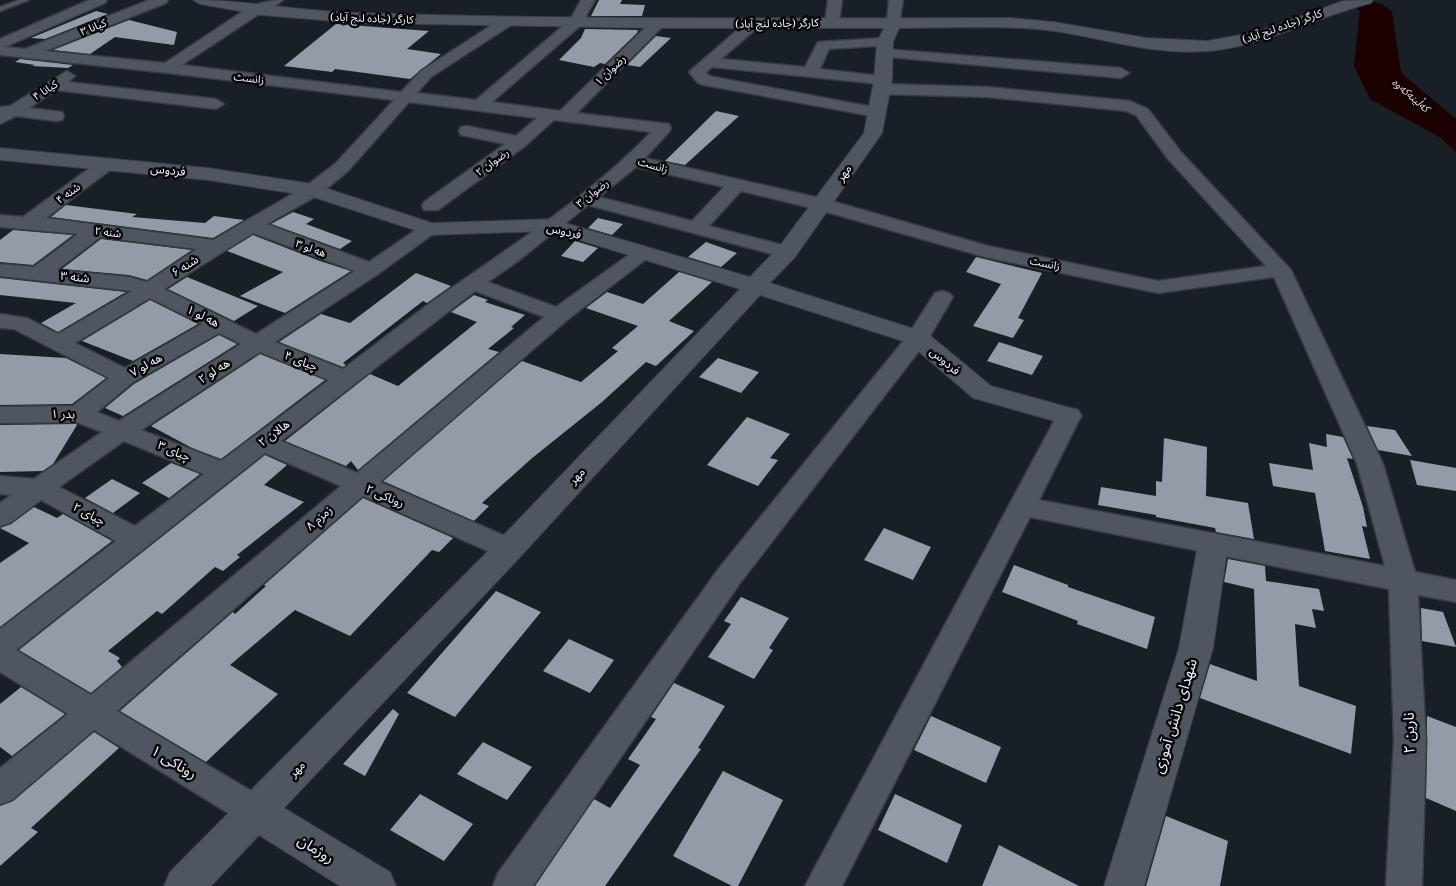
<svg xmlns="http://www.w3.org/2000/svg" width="1456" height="886" viewBox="0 0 1456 886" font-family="'Noto Serif','Noto Sans Arabic',serif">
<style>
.water{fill:#1b0201}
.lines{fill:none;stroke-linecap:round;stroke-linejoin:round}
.river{fill:#1b0201;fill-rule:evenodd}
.building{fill:#939ba6}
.service-casing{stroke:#373c42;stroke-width:3}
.minor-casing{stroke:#373c42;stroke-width:3}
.tertiary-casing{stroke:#373c42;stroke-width:2}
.service{fill:#4f5660;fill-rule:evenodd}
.minor{fill:#4f5660;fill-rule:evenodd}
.tertiary{fill:#4f5660;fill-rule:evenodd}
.labels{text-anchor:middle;stroke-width:5;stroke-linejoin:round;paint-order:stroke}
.far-street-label{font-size:11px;fill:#eef2f8;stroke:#06080c}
.far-water-label{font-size:11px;font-style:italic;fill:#fcc5bb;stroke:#06080c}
.street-label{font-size:12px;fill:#eef2f8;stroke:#06080c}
.near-street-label{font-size:15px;fill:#eef2f8;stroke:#06080c}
</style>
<rect width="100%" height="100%" fill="#181f26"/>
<path class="water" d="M1380,3L1391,24L1403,80L1456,119V152L1441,138L1370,99L1354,66L1360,7Z"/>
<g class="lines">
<path class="river" d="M1346,0C1363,0 1381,0 1392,12L1401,73L1456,119V143L1445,140L1378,82L1374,76L1368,15L1350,5Z"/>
</g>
<path class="building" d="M599,0H622L620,4L645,5L642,16H591Z
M96,11L108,14L45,39L31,38Z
M129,20L177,32L174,45L115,37L90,54L53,50Z
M336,24L429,31L407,49L441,54L410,79L335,69L332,72L284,66Z
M585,29L638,30L637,33L605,64L600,63L594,67L559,60L581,38Z
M656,36L671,38L640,67L627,65Z
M20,59L73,65L68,68L32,66L35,65L15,62Z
M716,111L739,116L685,165L665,161Z
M66,205L137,214L132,217L205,223L214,216L244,220L213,238L51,217Z
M293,212L314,219L306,224L352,241L340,249L271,224Z
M598,218L623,224L612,235L588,228Z
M13,230L73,235L33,265L0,262V240Z
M253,235L320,261L351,271L285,313L240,296L283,272L227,251Z
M101,239L192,250L147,280L129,275L62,269Z
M575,241L598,248L583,262L561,256Z
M706,242L737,253L721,267L688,257Z
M976,257L1042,273L1018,318L1024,320L1013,338L973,326L1001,284L966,272Z
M679,272L712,282L669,321L694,331L656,366L646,362L602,402L531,459L482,503L489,506L474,521L383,481L522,361L581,382L618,351L612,348L638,326L586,308L607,292L643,304Z
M416,273L451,286L427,303L423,301L343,363L346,365L343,367L279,342L321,314L350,323Z
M187,277L258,306L234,321L168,289Z
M0,278L126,292L58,332L41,323L76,303L0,295Z
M474,295L488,300L485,302L525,315L511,327L514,328L488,349L499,352L358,470L351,461L346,466L285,441L370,374L398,386L477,322L451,312Z
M150,300L198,324L133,361L82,341Z
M219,335L237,344L123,416L105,408L134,384Z
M999,342L1043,356L1032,375L987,361Z
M0,354L66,358L106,378L72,404L0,405Z
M260,354L325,380L221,459L192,448L151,426Z
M718,358L759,372L741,393L699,377Z
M747,417L790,434L770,458L778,460L758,486L707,465Z
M0,425L76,424L77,425L53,464L43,471L0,472Z
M1367,426L1395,430L1412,456L1378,450Z
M1326,434L1343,437L1353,459L1347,458L1363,507L1367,527L1362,526L1370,559L1325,551L1315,493L1273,486L1269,463L1313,470L1309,443L1327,447Z
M1164,438L1207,447L1206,496L1248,503L1254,539L1216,532L1215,528L1156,517V515L1098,505L1101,487L1156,496V481L1162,482Z
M265,455L287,465L264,485L304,502L237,555L240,557L223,571L215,567L162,614L157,611L108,651L120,658L117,661L122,667L91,693L19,650Z
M1410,460L1456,468V491L1417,485Z
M171,463L200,474L169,498L142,483Z
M112,479L140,493L113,513L85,498Z
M363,498L453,538L439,552L432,550L350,636L295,610L230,665L278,694L206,762L120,711L233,612L235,614L266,586L264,585Z
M34,507L57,518L63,514L112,541L0,627V563L29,543L0,528L11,524Z
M884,528L931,547L913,580L864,560Z
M1228,559L1265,566L1266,581L1319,589L1324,611L1312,609L1316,628L1295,624L1299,686L1356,706L1351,754L1200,698L1210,664L1257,681L1254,589L1224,582Z
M1014,565L1068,585V587L1155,617L1147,649L1077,624L1078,621L1002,592Z
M496,591L541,612L455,717L407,693Z
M741,597L789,618L769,648L773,650L754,679L708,657L731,624L724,621Z
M1421,608L1443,612L1456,647L1422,641Z
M569,639L614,660L590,693L543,671Z
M674,683L725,706L698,748L701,749L605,886H535L594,799L610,808L640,765L628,759L656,719L651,717Z
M21,687L65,714L12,756L0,747V704Z
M393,709L399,714L365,776L343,764Z
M931,716L1001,747L986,783L914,750Z
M1427,716L1456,727V811L1426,798Z
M94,732L119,748L31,828L38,832L0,866V806L13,801Z
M483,742L532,767L507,800L457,774Z
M723,771L783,800L738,886H732L673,856Z
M420,794L473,824L444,861L390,830Z
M895,794L962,825L947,863L878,830Z
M1166,816L1228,841L1220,886H1146Z
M999,845L1079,886H982Z"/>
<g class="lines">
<defs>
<path id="service" d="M19,0H29L0,11V7Z"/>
<path id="minor" d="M89,0H107L105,3L5,47L25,49L149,0H168L166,3L45,51L165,63L251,6C262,3 270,0 283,0L266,13L259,14L182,65L401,92L421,71L501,19H511L513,22L511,25L431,77L417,93L476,100L570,20L581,0H595L581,25L492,102L560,111L653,20L658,19L665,23L663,26L577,113L669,124L671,128L669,132L645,158L828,200L988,246L1158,281L1266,266L1168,159L1136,115L1126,111L988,97L881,94L873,89L880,84L712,67L706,72L709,76L883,109L885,112L883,115L877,117L704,85L698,83L689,72L748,21L753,20L760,24L758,27L721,59L805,67L818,42L885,38L892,42L890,45L829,49L820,69L889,77L891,80L884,84L988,87L1130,101L1148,109L1180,151L1291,270L1383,464L1415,572L1456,580V602L1418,595L1426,741L1422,886H1386L1394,741L1389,589L1030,517L842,886H805L1060,410L1069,408L1078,410L1081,416L1039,500L1385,566L1357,464L1274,277L1158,293L985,257L816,209L741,191L709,226L794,248L797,252L794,256L787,258L588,205L518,261L488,282L556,307L637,249L644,247L651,249L654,253L567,320L380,482L519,542L523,549L519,556L509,559L499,556L363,496L117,711L268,801L273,812L268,823L256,828L244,823L94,730L12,800L0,804V768L68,714L0,672V629L116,541L41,500L10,523L0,526V503L11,495L0,494V476L34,479L102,432L76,422L0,423V407L73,406L109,378L14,329L0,328V314L27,318L58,334L132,291L0,276V264L34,267L78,234L0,227V215L23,217L102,159H114L117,163L114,167L46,218L213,240L306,186L336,163L394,100L168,73L0,55V39ZM409,102L537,118L516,136L467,126L461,127L459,131L461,135L505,144L424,202L422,206L424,210H438L525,146L554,120L651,132C600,186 527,236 466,278C424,306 384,338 343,369L275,342L378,274L440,229L437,225H423L369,262L267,224L320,194L348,171ZM636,167L724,187L692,221L599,197ZM253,233L355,271L256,334L164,289ZM100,237L197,249L147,282L129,277L57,270ZM475,291L544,317L357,473L281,441ZM150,298L202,324L125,368L75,343ZM219,333L241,344L119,421L97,412L133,382ZM260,352L329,380L221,461L141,430ZM124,441L204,474L135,526L59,487ZM265,453L341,486L91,695L16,650Z
M828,0H842L839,23L832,27L825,23Z
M889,0H903L899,25H889L887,22Z
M884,49L1121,68L1129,73L1121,78L879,56L877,53L879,50Z
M67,71L75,76L68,82L216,99L224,104L216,109L56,90L29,108L62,112L64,116L62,120L56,121L16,116L0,124V107L10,106Z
M942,291L949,293L953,297L929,338L740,583L533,886H493L498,873L720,567L908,335L935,293Z"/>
<path id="tertiary" d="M193,0C249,0 304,12 361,13C577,20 794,18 1011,18L1054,22L1147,38L1207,41L1257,32L1343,1L1373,0L1371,3C1316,17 1265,46 1208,51C1153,56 1101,37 1047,30C998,25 948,28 899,28L893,42L892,80L882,133L795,257L770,283L927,333L991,386L1078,410L1082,416L1078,422L1069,425L973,398L909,343L760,295L520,557L284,808L390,872L396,886H340L259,835L211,886H164L170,872L498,541L740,289L550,231L430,235L310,196L208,180L0,160V148L208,168L313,184L432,223L551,219L750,277L779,247L864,133L874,80L877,42L884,28H658L358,23L261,15L200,4Z
M1213,533L1224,536L1228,544L1213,648L1144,886H1104L1179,648L1198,544L1202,536Z"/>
</defs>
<use href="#service" class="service-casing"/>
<use href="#minor" class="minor-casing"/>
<use href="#tertiary" class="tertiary-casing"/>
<use href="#service" class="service"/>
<use href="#minor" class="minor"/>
<use href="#tertiary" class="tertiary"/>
</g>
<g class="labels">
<g class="far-street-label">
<text transform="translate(372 18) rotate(2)" y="4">کارگر (جاده لنج آباد)</text>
<text transform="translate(777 23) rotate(-1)" y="4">کارگر (جاده لنج آباد)</text>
<text transform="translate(1282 26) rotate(-19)" y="4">کارگر (جاده لنج آباد)</text>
<text transform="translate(93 27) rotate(-22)" y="4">کیانا ۳</text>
<text transform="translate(610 70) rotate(-45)" y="4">رضوان ۱</text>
<text transform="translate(249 78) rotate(7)" y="4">زانست</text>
<text transform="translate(45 90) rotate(-33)" y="4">کیانا ۴</text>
<text transform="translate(492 162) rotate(-36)" y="4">رضوان ۲</text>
<text transform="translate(653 165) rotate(16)" y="4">زانست</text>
<text transform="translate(68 193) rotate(-36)" y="4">شنه ۴</text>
<text transform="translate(592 193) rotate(-39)" y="4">رضوان ۳</text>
<text transform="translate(108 232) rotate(7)" y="4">شنه ۲</text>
<text transform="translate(311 248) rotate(20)" y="4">هه لو ۳</text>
<text transform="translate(1045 263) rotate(12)" y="4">زانست</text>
</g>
<g class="far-water-label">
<text transform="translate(1411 95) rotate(41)" y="4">کەڵینەکەوە</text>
</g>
<g class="street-label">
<text transform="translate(168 170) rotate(6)" y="4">فردوس</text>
<text transform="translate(844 173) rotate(-54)" y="4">مهر</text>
<text transform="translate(564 231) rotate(13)" y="4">فردوس</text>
<text transform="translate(185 266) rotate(-33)" y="4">شنه ۶</text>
<text transform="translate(75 277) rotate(6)" y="4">شنه ۳</text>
<text transform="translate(203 316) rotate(26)" y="4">هه لو ۱</text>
<text transform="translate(301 361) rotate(21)" y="4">چیای ۴</text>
<text transform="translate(945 361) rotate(40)" y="4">فردوس</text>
<text transform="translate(146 365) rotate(-29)" y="4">هه لو ۷</text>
<text transform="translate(214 371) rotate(-33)" y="4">هه لو ۲</text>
<text transform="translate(63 414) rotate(1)" y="4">بدر ۱</text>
<text transform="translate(274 433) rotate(-37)" y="4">هالان ۲</text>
<text transform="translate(174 451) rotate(23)" y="4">چیای ۳</text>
<text transform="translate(577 476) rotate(-47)" y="4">مهر</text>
<text transform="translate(385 496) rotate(23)" y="4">روناکی ۲</text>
<text transform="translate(89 514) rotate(28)" y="4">چیای ۲</text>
<text transform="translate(319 518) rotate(-41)" y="4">زمزم ۸</text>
<text transform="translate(297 769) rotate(-46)" y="4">مهر</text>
</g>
<g class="near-street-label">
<text transform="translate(1175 716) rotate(-73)" y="5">شهدای دانش آموزی</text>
<text transform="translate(1409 733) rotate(-91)" y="5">نارین ۲</text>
<text transform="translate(174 762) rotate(31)" y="5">روناکی ۱</text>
<text transform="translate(316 849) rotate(32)" y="5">روژمان</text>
</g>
</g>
</svg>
